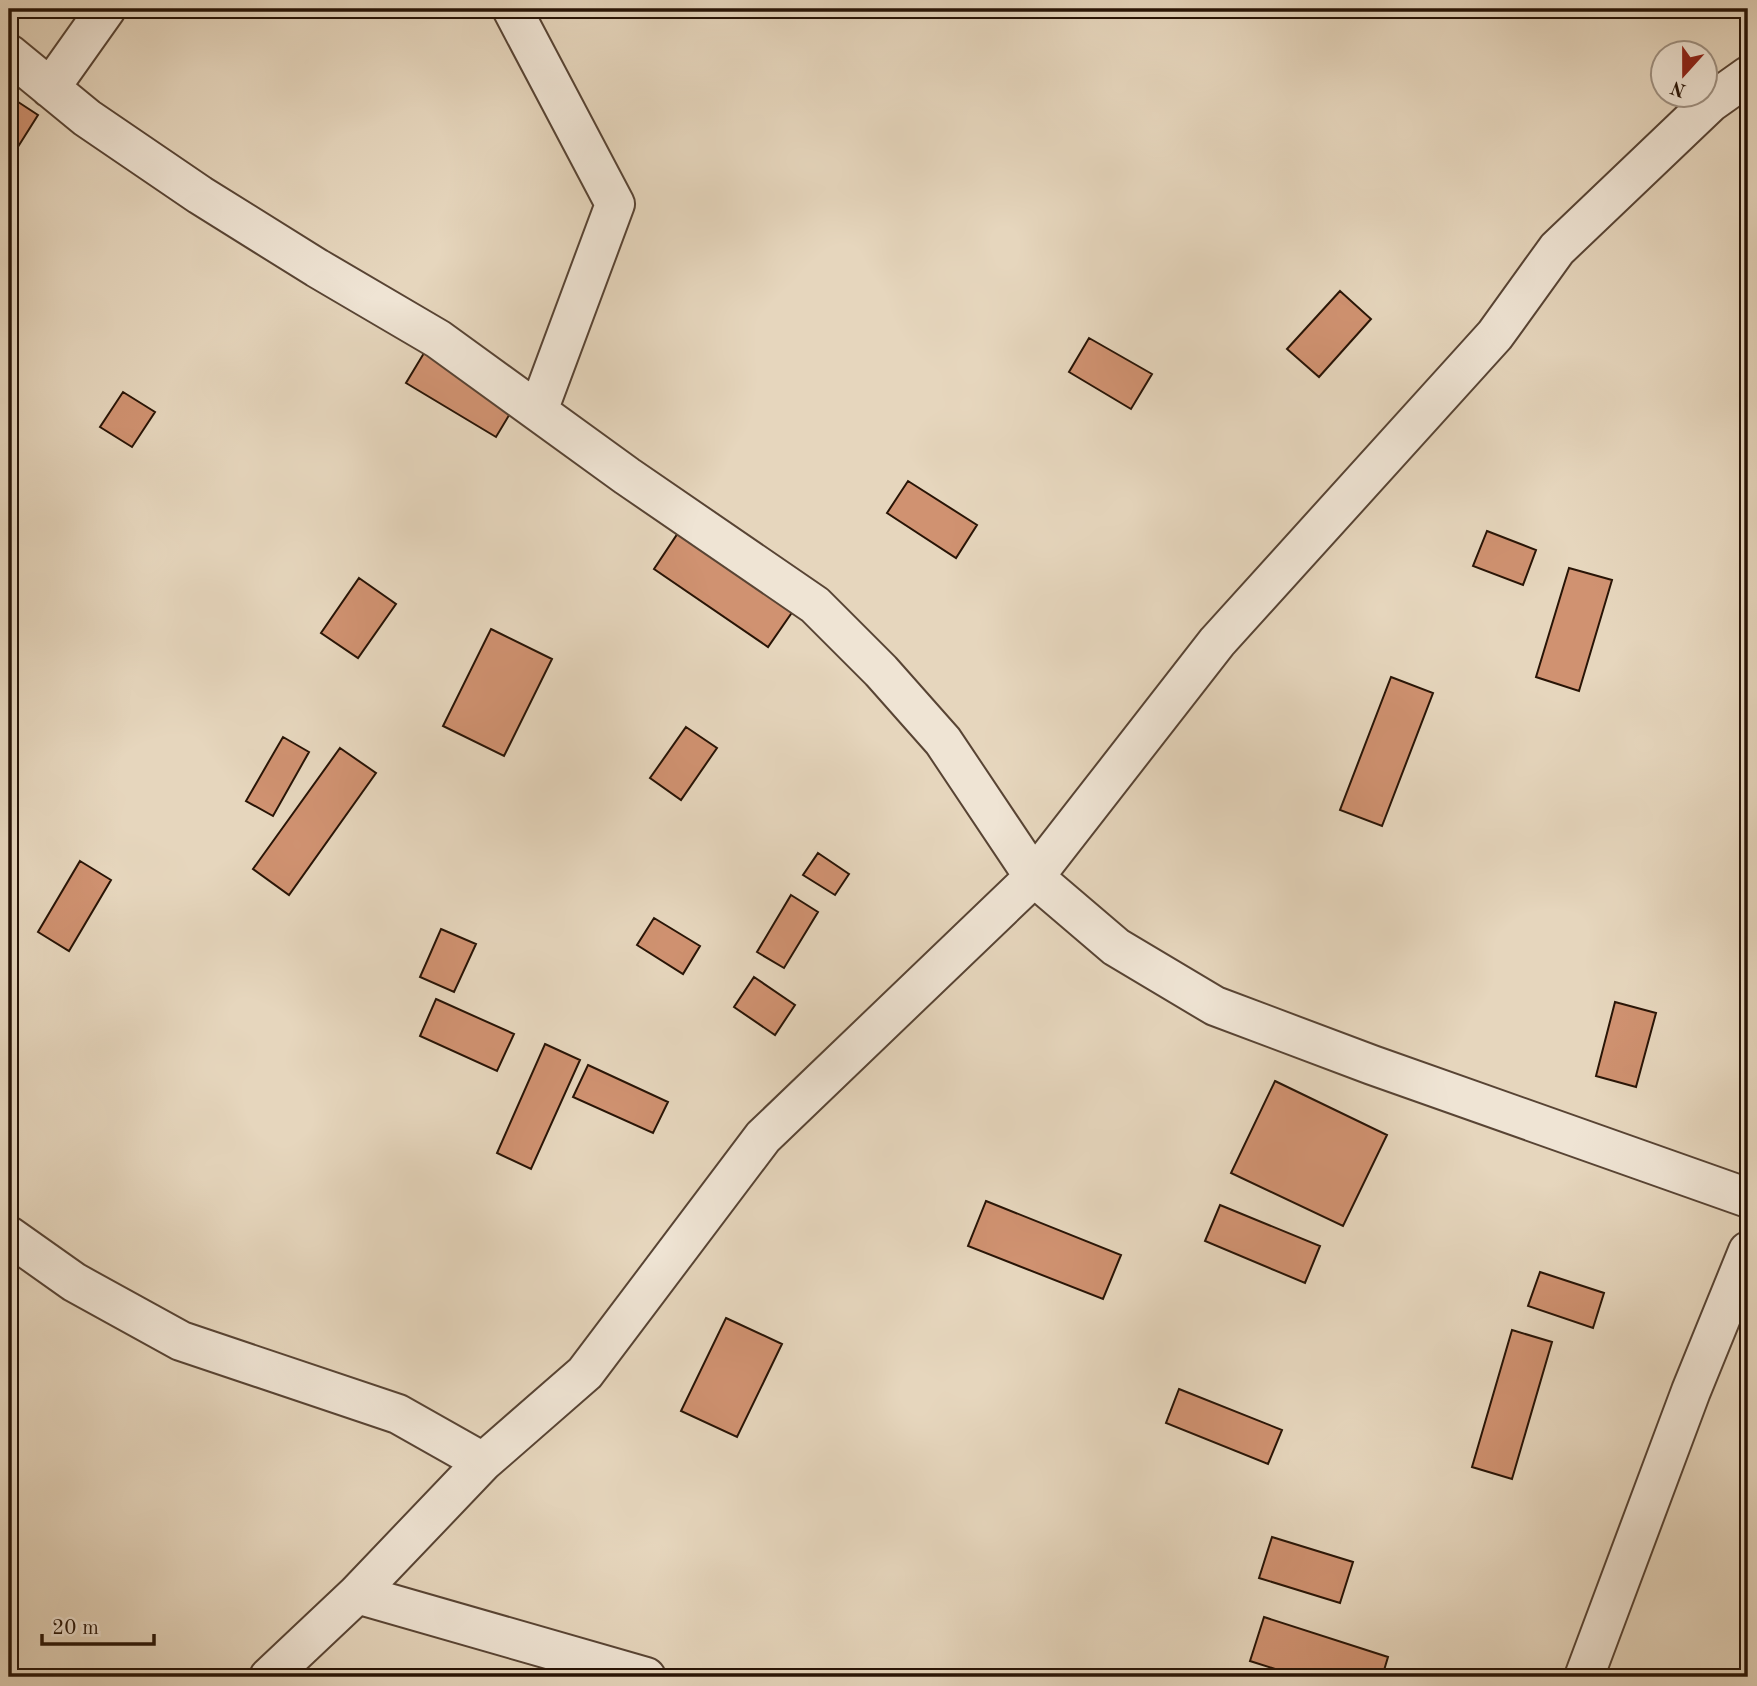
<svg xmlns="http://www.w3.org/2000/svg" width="1757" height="1686" viewBox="0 0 1757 1686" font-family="'Old Standard TT',serif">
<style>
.building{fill:#d09271;stroke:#281406;stroke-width:2}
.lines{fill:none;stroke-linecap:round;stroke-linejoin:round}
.street-casing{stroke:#584434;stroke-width:42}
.street{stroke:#efe4d4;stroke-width:38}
</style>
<rect width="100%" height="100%" fill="#e6d6bd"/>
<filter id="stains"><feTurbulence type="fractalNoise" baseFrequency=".00286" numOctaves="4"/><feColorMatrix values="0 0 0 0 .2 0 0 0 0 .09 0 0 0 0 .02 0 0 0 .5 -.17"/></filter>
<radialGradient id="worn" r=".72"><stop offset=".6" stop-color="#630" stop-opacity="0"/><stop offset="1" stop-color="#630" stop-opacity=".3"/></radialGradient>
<path class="building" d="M9,96L38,115L16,150L9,146Z
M1340,291L1371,319L1319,377L1287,349Z
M1089,338L1152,374L1131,409L1069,372Z
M424,353L514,407L496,437L406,383Z
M123,392L155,412L132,447L100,427Z
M908,481L977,525L956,558L887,513Z
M1487,531L1536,550L1523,585L1473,566Z
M678,533L793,611L768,647L654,569Z
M1569,568L1612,580L1579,691L1536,677Z
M359,578L396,604L358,658L321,633Z
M491,629L552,659L504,756L443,726Z
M1391,677L1433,693L1382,826L1340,810Z
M686,727L717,748L681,800L650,778Z
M283,737L309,752L273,816L246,801Z
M340,748L376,773L289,895L253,869Z
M818,853L849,874L835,895L803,875Z
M80,861L111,880L69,951L38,932Z
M791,895L818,912L784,968L757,952Z
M654,918L700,946L683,974L637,945Z
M441,929L476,944L454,992L420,977Z
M754,977L795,1005L775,1035L734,1007Z
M436,999L514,1034L497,1071L420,1036Z
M1615,1002L1656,1013L1636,1087L1596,1076Z
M545,1044L580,1060L531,1169L497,1153Z
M588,1065L668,1102L653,1133L573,1097Z
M1275,1081L1387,1135L1343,1226L1231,1173Z
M986,1201L1121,1255L1103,1299L968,1246Z
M1220,1205L1320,1246L1305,1283L1205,1241Z
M1540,1272L1604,1293L1593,1328L1528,1306Z
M726,1318L782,1344L737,1437L681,1411Z
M1512,1330L1552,1342L1512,1479L1472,1467Z
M1179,1389L1282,1430L1268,1464L1166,1423Z
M1272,1537L1353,1562L1340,1603L1259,1578Z
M1264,1617L1388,1657L1382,1677H1300L1250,1661Z"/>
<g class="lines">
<defs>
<path id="street" d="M512,9L615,204L538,411
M9,54L87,118L200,195L317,268L438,339L627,476L815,605L881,671L943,741L1034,877L1116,947L1215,1006L1372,1065L1748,1198
M50,88L106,9
M9,1236L74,1282L181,1341L398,1414L483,1462
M357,1594L646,1677
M269,1677L357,1594L483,1462L585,1373L763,1137L1034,877L1217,642L1495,335L1557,249L1710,103L1748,76
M1584,1677L1691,1391L1748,1251"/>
</defs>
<use href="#street" class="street-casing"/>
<use href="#street" class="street"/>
</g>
<rect width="1757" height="1686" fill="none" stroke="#e6d6bd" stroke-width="35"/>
<rect x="10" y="10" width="1736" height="1665" fill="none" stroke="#281406" stroke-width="3.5"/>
<rect x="18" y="18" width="1722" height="1651" fill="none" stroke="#281406" stroke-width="2"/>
<g transform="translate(1684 74) rotate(201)"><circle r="33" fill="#efe4d4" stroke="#9f9182" stroke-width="2"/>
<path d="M0-5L12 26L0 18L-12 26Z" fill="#8f2418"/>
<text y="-10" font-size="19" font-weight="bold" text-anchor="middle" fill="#281406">N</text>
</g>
<path d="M42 1634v10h112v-10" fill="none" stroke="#281406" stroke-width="3.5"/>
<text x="52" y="1634" font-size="21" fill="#281406" stroke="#efe4d4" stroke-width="5" paint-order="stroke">20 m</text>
<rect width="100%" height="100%" filter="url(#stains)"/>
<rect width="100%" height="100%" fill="url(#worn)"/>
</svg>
